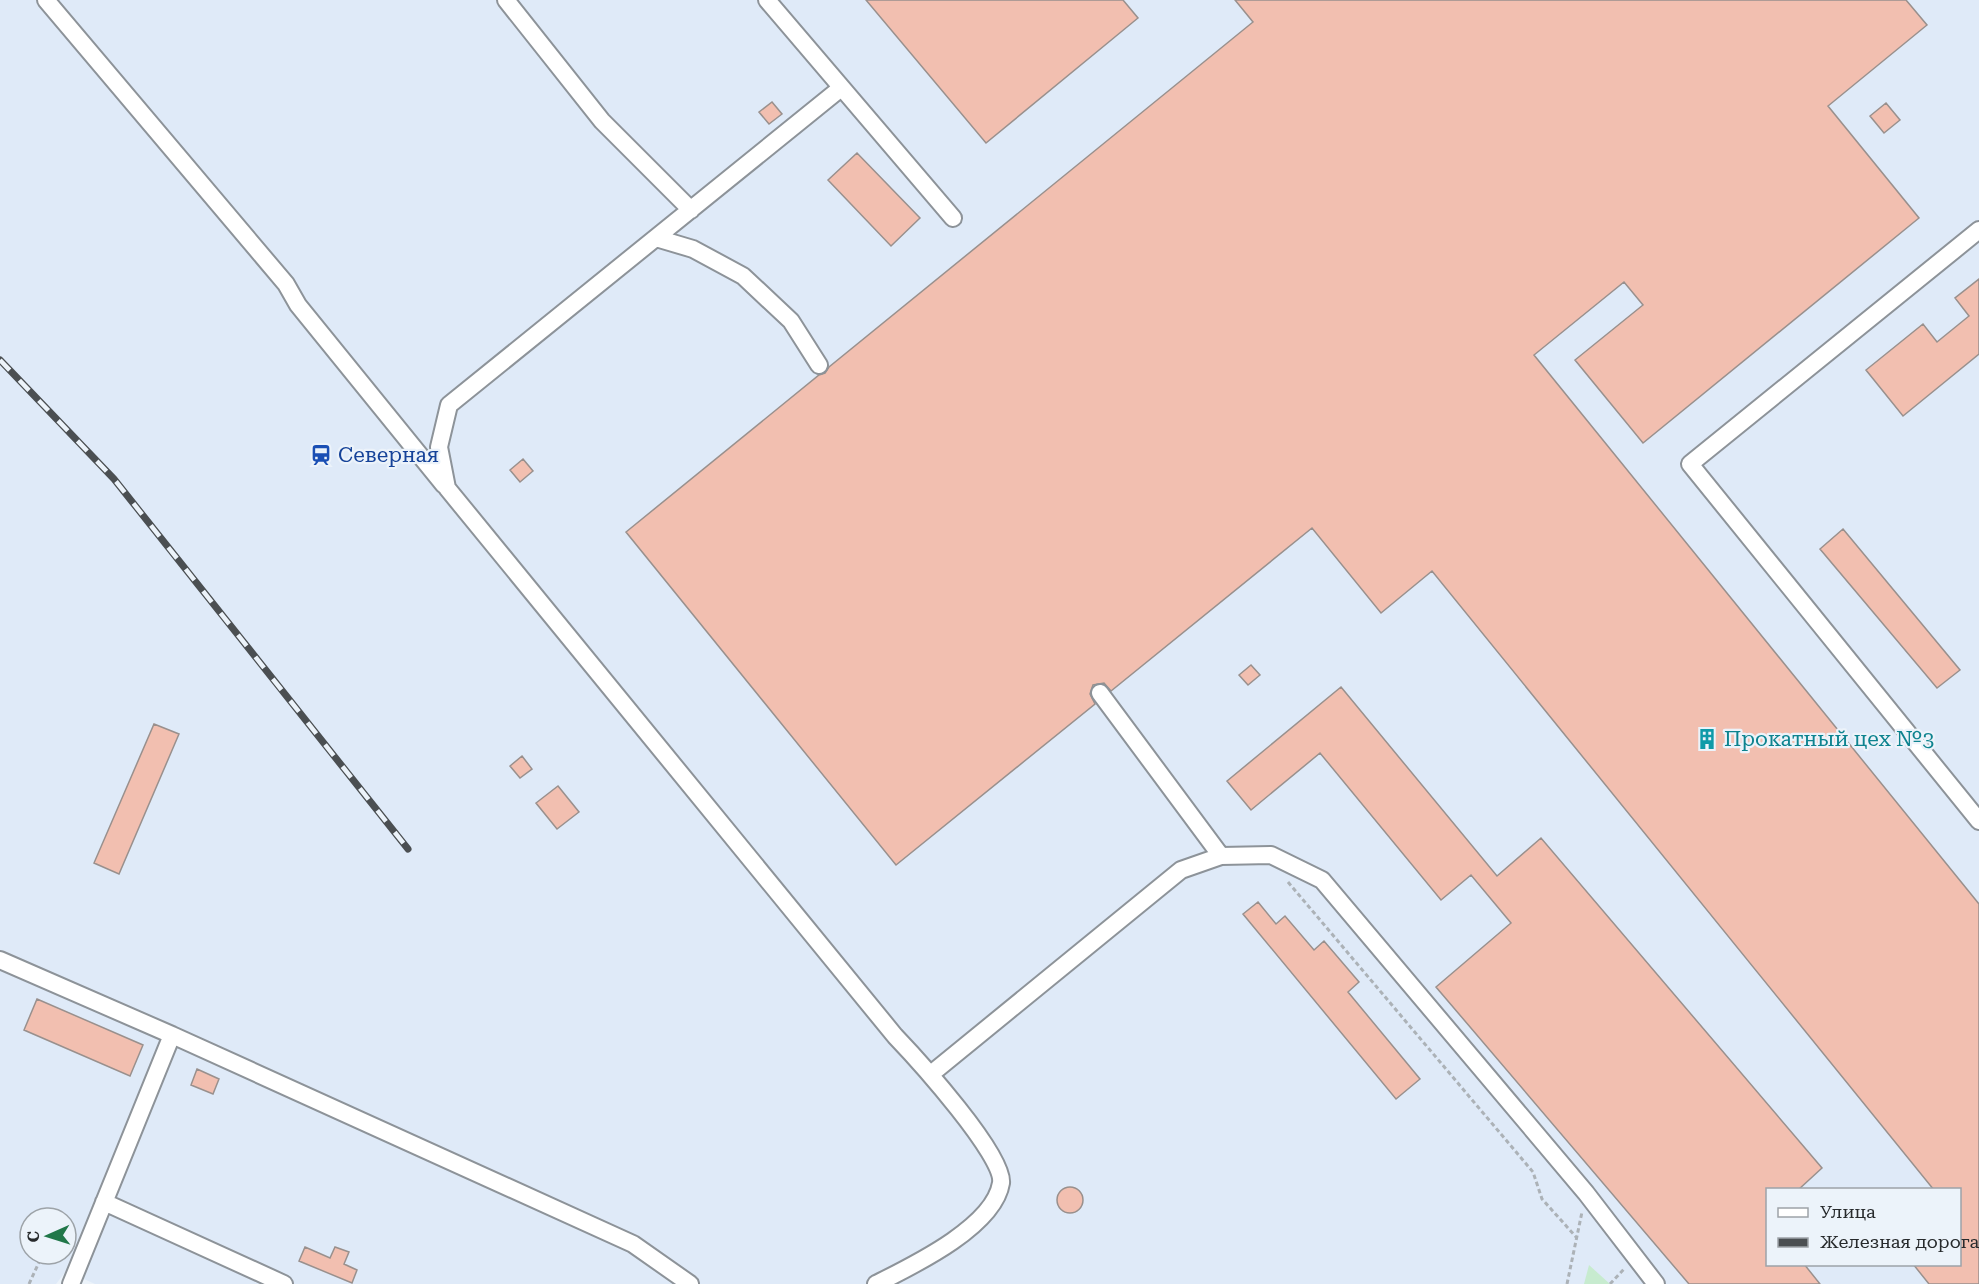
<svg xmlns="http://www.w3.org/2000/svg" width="1979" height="1284" viewBox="0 0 1979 1284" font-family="'Roboto Serif',serif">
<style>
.built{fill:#dfeaf8;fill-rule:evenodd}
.green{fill:#c7ebcf}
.building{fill:#f2bfb0;stroke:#99908d;stroke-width:1.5}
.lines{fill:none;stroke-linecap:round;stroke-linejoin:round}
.minor-casing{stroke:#8d9399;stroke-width:20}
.path{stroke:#acb2b7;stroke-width:3;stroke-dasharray:4.5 3;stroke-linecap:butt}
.minor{stroke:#fff;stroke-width:16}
.rail-casing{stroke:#4b4f52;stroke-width:7}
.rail{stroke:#ecf3fa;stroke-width:4.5;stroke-dasharray:14;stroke-linecap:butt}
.labels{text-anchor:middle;stroke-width:4.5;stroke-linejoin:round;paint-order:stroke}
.transit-label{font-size:21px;fill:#164399;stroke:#ecf3fa;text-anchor:start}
.culture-label{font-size:21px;fill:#0d838f;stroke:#ecf3fa;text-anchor:start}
</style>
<rect width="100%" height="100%" fill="#ecf3fa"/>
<path class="built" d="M0,0H1979V1284H95L66,1271L56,1284H0ZM1768,1190H1960V1264H1768ZM30,1218H66V1254H30Z"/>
<path class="green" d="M1589,1265L1610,1284H1584Z"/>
<path class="building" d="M866,0H1123L1138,18L986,143Z
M1235,0H1906L1927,25L1828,106L1919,218L1643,443L1575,360L1643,305L1624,282L1534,355L1979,904V1284H1929L1913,1264H1959V1190H1934L1432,571L1381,613L1312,528L1111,691L1104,683L1093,685L1090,694L1095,704L896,865L626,532L819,375L825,373L829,367L1253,22Z
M772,102L782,114L769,124L759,112Z
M1886,103L1900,120L1884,133L1870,116Z
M857,153L920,218L891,246L828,180Z
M1979,279V354L1903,416L1866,370L1923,324L1937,342L1969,316L1955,298Z
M523,459L533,471L520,482L510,470Z
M1843,529L1960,670L1937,688L1820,549Z
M1251,665L1260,675L1248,685L1239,675Z
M1341,687L1497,876L1541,838L1822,1168L1798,1190H1767V1264H1804L1820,1284H1689L1436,987L1511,923L1471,875L1441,900L1320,753L1251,810L1227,781Z
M154,724L179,734L119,874L94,863Z
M522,756L532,769L520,778L510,766Z
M558,786L579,812L557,829L536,803Z
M1258,902L1276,924L1285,916L1314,950L1324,941L1359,982L1348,992L1420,1079L1396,1099L1243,914Z
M37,999L143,1045L130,1076L24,1030Z
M197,1069L219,1079L213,1094L191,1085Z
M1057 1200a13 13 0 1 1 26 0a13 13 0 1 1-26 0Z
M305,1247L330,1258L335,1247L349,1252L344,1264L357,1270L352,1283L299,1261Z"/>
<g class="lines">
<defs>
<path id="minor" d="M46,0L286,284L298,305L444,485
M506,0L602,121L691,210
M767,0L953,218
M841,88L449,405L439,447L447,488L895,1036C917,1059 1005,1156 1001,1183C994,1227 912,1266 876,1284
M1979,230L1690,464L1979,821
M656,238L693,249L743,276L791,321L819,365
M1100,693L1221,856
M0,960L172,1035
M931,1074L1181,870L1221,856L1271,855L1322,880L1586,1193L1656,1284
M104,1202L284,1284
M71,1284L172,1035L633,1244L690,1284"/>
</defs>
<use href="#minor" class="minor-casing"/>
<path class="path" d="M1288,882L1533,1172L1542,1199L1577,1238
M29,1284L40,1260
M1567,1284L1582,1212
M1610,1284L1625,1268"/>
<use href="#minor" class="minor"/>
<defs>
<path id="rail" d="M0,360L114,479L408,849"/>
</defs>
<use href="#rail" class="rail-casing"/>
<use href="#rail" class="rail"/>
</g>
<defs>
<symbol id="station-bare" viewBox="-9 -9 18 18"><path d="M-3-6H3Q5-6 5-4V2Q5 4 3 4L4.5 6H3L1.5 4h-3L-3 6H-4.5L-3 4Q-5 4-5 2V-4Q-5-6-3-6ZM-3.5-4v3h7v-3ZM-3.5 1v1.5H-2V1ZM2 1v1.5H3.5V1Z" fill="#1a4fb4" stroke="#ecf3fa" stroke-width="2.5" paint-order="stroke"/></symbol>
<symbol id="building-bare" viewBox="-9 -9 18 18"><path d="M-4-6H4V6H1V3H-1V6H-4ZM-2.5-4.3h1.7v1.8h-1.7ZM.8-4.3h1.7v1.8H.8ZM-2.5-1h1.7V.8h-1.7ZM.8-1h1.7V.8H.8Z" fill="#0f9aa8" stroke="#ecf3fa" stroke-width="2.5" paint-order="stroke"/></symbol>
</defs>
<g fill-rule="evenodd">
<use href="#station-bare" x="306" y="440" width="30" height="30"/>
<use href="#building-bare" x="1692" y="724" width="30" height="30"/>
</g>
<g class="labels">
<g class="transit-label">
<text x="338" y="462">Северная</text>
</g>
<g class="culture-label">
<text x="1724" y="746">Прокатный цех №3</text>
</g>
</g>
<rect x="1766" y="1188" width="195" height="78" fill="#ecf3fa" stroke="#9da3a8" stroke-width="1.5"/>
<rect x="1778" y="1208" width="30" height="9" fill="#ffffff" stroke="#9da3a8" stroke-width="1.5"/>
<text x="1820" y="1218" font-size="18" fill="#272a2c">Улица</text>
<rect x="1778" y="1238" width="30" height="9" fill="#4b4f52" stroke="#9da3a8" stroke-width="1.5"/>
<text x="1820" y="1248" font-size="18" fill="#272a2c">Железная дорога</text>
<g transform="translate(48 1236) rotate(267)"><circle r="28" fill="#ecf3fa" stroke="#9da3a8" stroke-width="1.5"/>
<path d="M0-4.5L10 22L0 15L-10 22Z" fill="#217749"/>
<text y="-9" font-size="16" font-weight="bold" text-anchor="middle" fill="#272a2c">С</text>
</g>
</svg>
